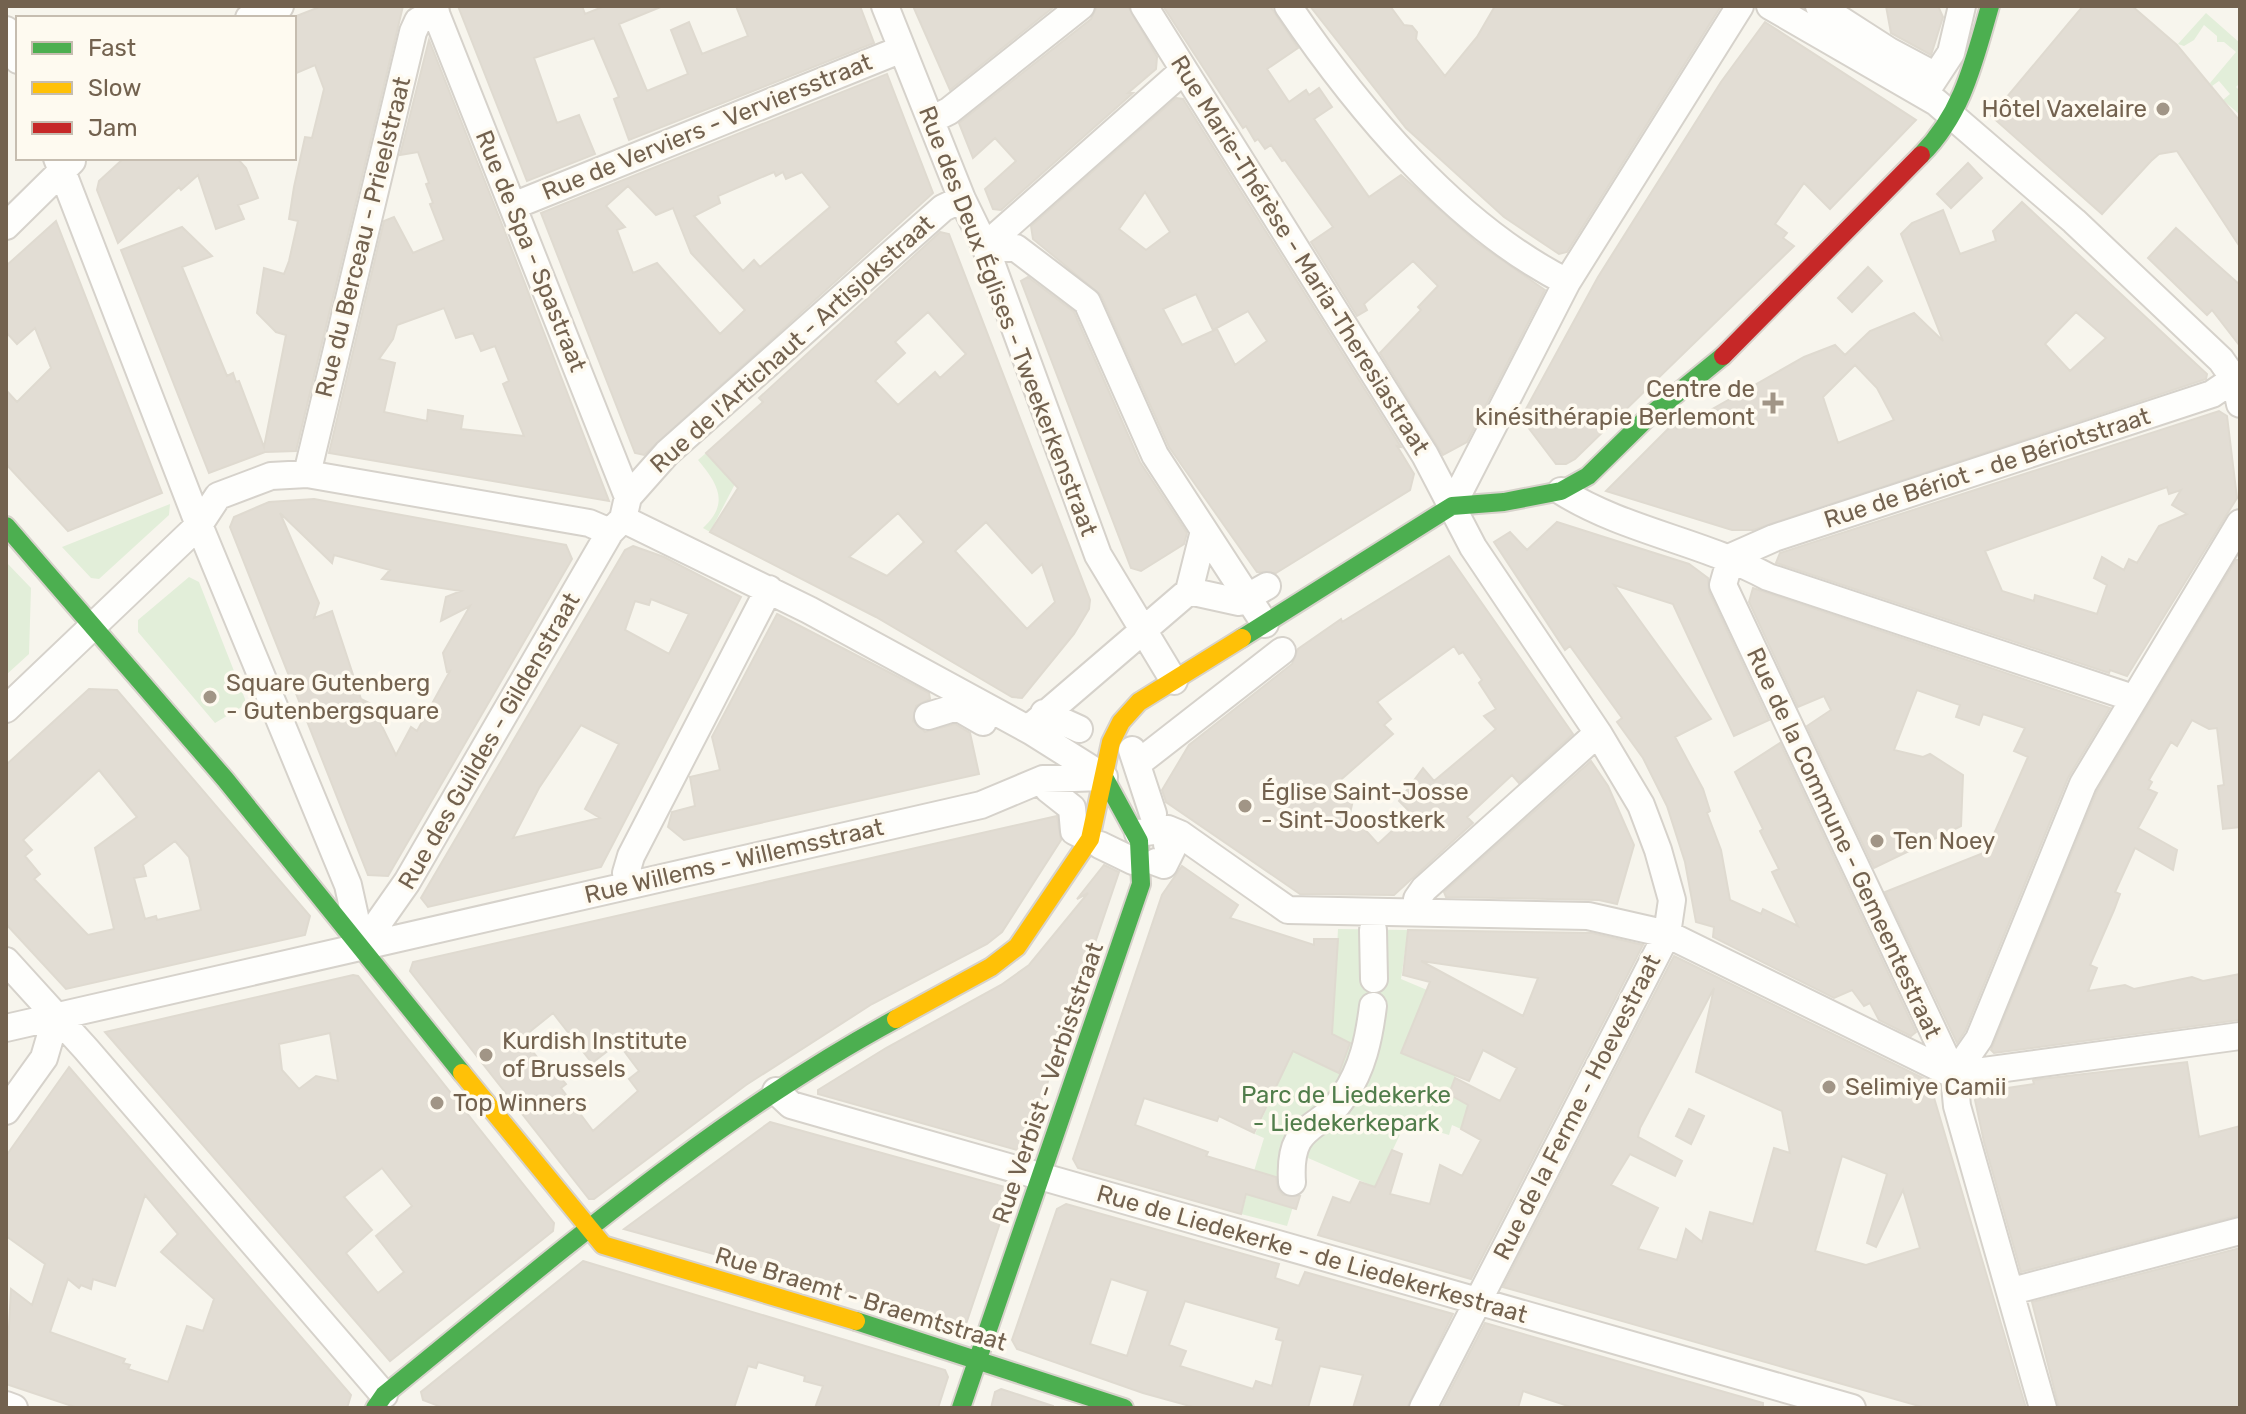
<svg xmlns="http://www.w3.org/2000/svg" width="2246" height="1414" viewBox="0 0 2246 1414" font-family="Rubik,sans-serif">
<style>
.green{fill:#e2eed9}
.building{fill:#e2ddd4;stroke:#dfdad0;stroke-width:2;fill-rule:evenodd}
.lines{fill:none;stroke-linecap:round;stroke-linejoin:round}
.street-casing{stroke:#d6d2cb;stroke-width:30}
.fast-casing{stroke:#d7d2cb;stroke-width:22}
.slow-casing{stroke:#d7d2cb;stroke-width:22}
.jam-casing{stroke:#d7d2cb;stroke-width:22}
.street{stroke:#fefefc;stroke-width:26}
.fast{stroke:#4caf50;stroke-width:18}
.slow{stroke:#ffc107;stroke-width:18}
.jam{stroke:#c62828;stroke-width:18}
.poi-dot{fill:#a19586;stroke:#fefaf0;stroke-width:3}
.labels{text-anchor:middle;stroke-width:7;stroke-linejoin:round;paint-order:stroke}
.poi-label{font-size:24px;fill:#73624f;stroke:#fefaf0;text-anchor:start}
.street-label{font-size:24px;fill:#73624f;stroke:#fefaf0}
.park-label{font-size:24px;fill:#517d4b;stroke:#fefaf0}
</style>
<rect width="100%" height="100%" fill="#f7f5ed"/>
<path class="green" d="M2206,13L2240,43V83L2236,87L2240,91V115L2223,100L2230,94L2219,81L2212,86L2210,83L2236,52L2224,42H2217V36L2204,25L2194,40L2184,46L2178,44Z
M706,453L735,484L710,532L703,528C730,503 718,484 698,460Z
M170,504L169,515L99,579L91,578L62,547Z
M6,562L31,588L29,654L6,675Z
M189,577L199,582L245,699V705L215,723L138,632V620Z
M1338,929L1408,930L1401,979L1427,990L1401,1053L1456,1075L1449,1094L1468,1105L1461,1129L1452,1125L1449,1135L1406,1122L1375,1187L1308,1158L1287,1226L1241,1214L1264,1138L1255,1134L1293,1051L1326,1022L1333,1021Z"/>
<path class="building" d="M322,6H403L296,451L265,452L209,473L121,250L182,227L212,256L182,267L227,376L233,373L236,382L239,381L264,447L286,335L276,332L257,313L264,268L284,274L289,261L298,221L289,219L294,187L305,137L312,138L324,89L315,65L294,74V17Z
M458,6H582L585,14L605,6H663L619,24L647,91L688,74L671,30L689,22L702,54L748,36L736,6H860L874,43L629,140L614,99L619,97L594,38L534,58L557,123L579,115L595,154L527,181Z
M913,6H1055L950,90Z
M1097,6H1128L1157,57L1156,69L1128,93H1133L1001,210L993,209L985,189L1016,161L995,138L973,158L959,123L1091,19Z
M1163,6H1270L1298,48L1267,69L1289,102L1306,90L1309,95L1319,88L1332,107L1314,119L1369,197L1401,175L1476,242L1545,290L1467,442L1443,455L1380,353L1421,310L1418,307L1438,286L1413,261L1364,304L1367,310L1357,316L1311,242L1333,227L1285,160L1282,161L1271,145L1265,149L1258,139L1255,141L1246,126L1243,128Z
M1310,6H1390L1404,25L1412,26L1417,32L1416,39L1445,76L1477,37L1495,6H1721L1567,252L1559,254L1504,217L1406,128Z
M1886,6H1938L1943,17L1931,55L1891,33Z
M2083,6H2132L2177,45L2240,121V247L2177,151L2159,154L2151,161L2102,214L1991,116Z
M1765,22L1916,120L1830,209L1804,183L1775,224L1787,233L1783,238L1794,246L1575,459L1566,464H1556L1521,418L1598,277L1721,82Z
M429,40L503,227L609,501L329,453L384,221L394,217L413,253L444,240L430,204L433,203L426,184L429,183L418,152L400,155ZM444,308L456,338L473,333L481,351L495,346L509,381L503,384L524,436L461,429L463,416L428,410L427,421L384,412L395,363L379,359L393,339L397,325Z
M887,74L933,193L644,455L635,453L541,213ZM774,172L776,176L783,172L786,179L802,172L830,207L760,267L754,260L743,271L694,216L720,203L718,196ZM628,186L656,215L673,208L691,253L745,310L720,334L657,263L633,273L617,230L625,227L606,206Z
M1176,98L1183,99L1401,447L1397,446L1414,474L1410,490L1276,573L1257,572L1169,447L1101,295L1033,239L1031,226ZM1145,192L1170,232L1146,250L1119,229ZM1196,294L1213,330L1248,311L1267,341L1235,365L1217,329L1182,345L1163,309Z
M124,158H237L246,168L258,198L238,205L244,219L216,229L198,175L181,190L179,187L118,243L97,190L99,181Z
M1968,163L1982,178L1951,208L1937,194Z
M2022,202L2207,374L2206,379L1753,530H1732L1606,491L1673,424L1677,429L1804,357L1835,345L1845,355L1870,331L1914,313L1943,341L1901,234L1912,223L1943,210L1960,254L1996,241L1993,231ZM2076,312L2106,338L2070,371L2045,344ZM1855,365L1877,388L1894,420L1838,443L1823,397Z
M56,221L162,493L68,531L6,464V390L17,402L51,368L35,328L17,344L6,332V266Z
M2176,228L2240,285V346L2212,310L2207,315L2148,258Z
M940,232L949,234L1090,600L1089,609L1074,634L1022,698L1012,697L876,617L710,532L738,488L706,453L763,402L759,398ZM928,312L966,354L940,378L935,372L898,405L875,381L905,353L895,342ZM898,513L924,542L887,576L849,557ZM986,522L1032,573L1042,564L1055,602L1027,629L955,551Z
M1868,267L1882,281L1852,312L1838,298Z
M1028,277L1074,312L1140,462L1187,533L1184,544L1141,571L1131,568L1021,281Z
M2219,411L2227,416L2237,498L2127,676L2110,670L2109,673L1776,563L1780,553ZM2167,487L2169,494L2181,490L2172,505L2187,514L2159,526L2137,563L2129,559L2124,570L2102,557L2094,578L2107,585L2097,614L2035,595L2034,601L2002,591L1985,551Z
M314,499L566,545L572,559L388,876L368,875L230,527L234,517L269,502ZM280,513L332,563L334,555L390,570L382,579L461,591L446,597L441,621L470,606L443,653L447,672L450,671L417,731L411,727L396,755L371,704L361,699L332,611L314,618L319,603Z
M1557,522L1689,564L1708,578L1709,592L1769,720L1734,736L1673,604L1614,585L1711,719L1675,737L1703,789L1710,811L1707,813L1721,850L1730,900L1761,914L1763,909L1798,926L1772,872L1779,869L1760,831L1763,829L1735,772L1780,743L1916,1032L1911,1036L1879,1020L1870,1003L1864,1006L1852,990L1834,998L1713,937L1714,927L1696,922L1685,862L1667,806L1643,758L1617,722L1622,718L1570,646L1565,650L1494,542L1510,532L1527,550Z
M633,546L664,557L741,597L601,867L428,907L421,898L625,550ZM651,599L689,614L669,654L625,630L635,601L649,605ZM581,725L619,744L585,809L600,818L513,838L539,788Z
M1449,556L1573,734L1519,783L1512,775L1467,817L1473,823L1394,895L1300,894L1166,802L1162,790L1189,745L1292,664L1298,649L1341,619L1342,622ZM1454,646L1459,654L1463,652L1482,680L1479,683L1496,709L1484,716L1496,729L1434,781L1423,768L1399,801L1411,813L1378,844L1350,813L1356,788L1336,784L1393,734L1384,725L1391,719L1377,702Z
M2236,560H2240V827L2223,829L2218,786L2224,785L2217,728L2209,729L2192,720L2177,746L2171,742L2149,780L2152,782L2148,789L2157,793L2138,828L2177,850L2173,870L2135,848L2115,892L2120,894L2114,910L2090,965L2097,968L2088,991L2125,985L2134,989L2192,977L2203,981L2240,974V1020L1994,1053L1991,1050L2097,791Z
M1753,588L2110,708L2068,778L1965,1031L1957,1043L1885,892L1986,852L2028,757L2014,751L2025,728L1983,714L1979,725L1956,717L1960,705L1917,690L1894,750L1923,757L1930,754L1963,775L1961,826L1874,868L1807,726L1831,710L1824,696L1798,707L1749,602Z
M777,614L929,693L930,699L916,706L913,721L925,732L955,724L970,733L979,774L684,840L668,827L672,812L695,806L690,777L720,770L712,737Z
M89,689L117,690L310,916L305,935L66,989L6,924V765ZM99,770L137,817L95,848L114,929L88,935L34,879L40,874L25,856L32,850L23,840ZM175,841L189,857L201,910L157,920L156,916L145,919L134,878L146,876L143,865Z
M1591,761L1608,786L1634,845L1617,904L1599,900L1446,897L1444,892Z
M1057,816L1061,840L1002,932L987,944L872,1004L746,1085L594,1199H589L410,971L413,962ZM553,1013L592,1063L618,1043L639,1071L629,1079L638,1091L593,1131L561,1088L566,1084L549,1064L545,1067L522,1038Z
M1104,865L1119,872L1024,1152L818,1094V1090L886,1048L1001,985L1029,965L1088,893L1077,899Z
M1182,866L1238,905L1230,918L1314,945V939H1338L1332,1034L1350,1043L1339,1073L1293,1051L1254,1133L1219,1116L1217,1121L1144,1098L1135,1125L1208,1152L1206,1156L1276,1177L1278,1189L1283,1195L1300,1196L1296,1209L1246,1194L1241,1214L1078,1168L1073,1159L1162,895Z
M1408,930L1592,933L1643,945L1471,1279L1318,1235L1333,1197L1350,1203L1360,1182L1375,1187L1392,1150L1402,1154L1390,1194L1430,1204L1440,1165L1462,1176L1481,1140L1461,1129L1468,1105L1449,1094L1455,1078L1500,1101L1517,1068L1483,1050L1469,1081L1401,1053L1430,982L1403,975ZM1421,961L1538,978L1523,1016Z
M1674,956L1929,1081L2026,1408H1926L1503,1287ZM1714,988L1696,1072L1782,1111L1790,1153L1774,1148L1753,1224L1710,1212L1702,1242L1686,1229L1677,1260L1638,1249L1658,1208L1611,1185L1630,1154L1675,1176L1682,1161L1638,1137L1640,1128ZM1842,1156L1887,1174L1867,1243L1876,1247L1903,1190L1920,1248L1866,1265L1815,1251Z
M353,975L358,976L554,1223L553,1231L390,1361L105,1032ZM330,1033L338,1081L316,1076L299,1089L282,1070L279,1044ZM382,1168L412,1206L376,1236L404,1272L378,1293L346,1253L372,1230L344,1197Z
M2187,1062L2199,1137L2240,1126V1215L2021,1272L1984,1142L1975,1100L1981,1092L2034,1084L2033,1080Z
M69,1067L351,1395L347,1408H78L6,1384L11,1289L32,1305L45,1264L6,1236V1156ZM145,1195L178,1234L161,1252L214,1299L203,1331L187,1326L168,1382L128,1369L130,1365L123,1363L125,1359L50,1332L68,1279L79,1288L81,1285L91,1289L93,1279L115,1286Z
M1689,1109L1704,1116L1691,1144L1676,1136Z
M770,1122L1005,1187L1009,1196L966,1324L957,1329L807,1280L624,1229Z
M1066,1204L1279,1264L1275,1278L1299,1286L1305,1272L1453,1314L1407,1408H1353L1363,1375L1320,1366L1308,1408H1197L1143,1393L1017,1349L1012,1340L1057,1209ZM1111,1279L1148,1291L1127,1356L1090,1344ZM1185,1301L1279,1328L1276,1339L1283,1341L1272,1386L1256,1381L1253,1389L1180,1366L1186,1351L1169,1345Z
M2240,1248V1408H2059L2032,1302Z
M583,1261L945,1370L948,1377L938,1408H815L823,1386L804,1381L805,1376L758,1362L756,1368L748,1366L734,1408H444L423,1400L421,1392Z
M1485,1323L1763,1403V1408H1574L1523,1391L1518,1408H1441Z
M1001,1389L1053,1406V1408H991L995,1392Z"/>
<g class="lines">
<defs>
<path id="street" d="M433,6L628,497
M885,6L962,199L985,246L1098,555L1174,681
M1144,6L1425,455L1473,547L1598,733L1641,805L1658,850L1672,900L1667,934L1423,1408
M1288,6C1357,108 1455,226 1567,282
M1770,6L1936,102L2074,221L2221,360L2235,380L2240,404
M1819,6L1889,51L1936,76
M249,18L280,6
M6,30L18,60
M1930,85L1951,53L1962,6
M931,120L949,111L1081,6
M57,158L199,525L348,885L360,939
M513,206L902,49
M6,226L72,161
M985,246L1016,248L1087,302L1155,455L1265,624
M985,246L1184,70
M307,474L413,32L418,21L436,12
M1561,491C1625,531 1701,541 1768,577L2133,698
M1452,506L1567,282L1740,6
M623,519L809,610L1031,731L1104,777
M1731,557L1723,585L1954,1075L1957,1106L2043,1408
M1731,557L1774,538L2212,394L2240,375
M1189,591L1239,602L1267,586
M6,709L199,525L218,496L271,476L307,474L589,523L610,532
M1044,713L1079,729
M928,716L957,707L983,722
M1034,724L1189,591L1204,531
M1132,750L1153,814
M1137,764L1282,651
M1048,789L1072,808L1074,831L1080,834
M1138,833L1168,829L1180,834L1288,910L1588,916L1667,934L1954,1075
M1100,845L1133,861
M1156,862L1164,865L1172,849L1167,844
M629,885L626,873L631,856L769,589
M1416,910L1417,899L1424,889L1598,733
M1373,930L1374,979
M362,946L407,882L610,532L623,519L628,497L667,453L943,208L962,199
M6,961L86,1049L384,1395
M6,1028L981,805L1043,779L1104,777
M1954,1075L1979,1039L2083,784L2240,523
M1954,1075L2240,1036
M776,1091L791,1105L1852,1408
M6,1111L44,1058L56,1017
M1292,1182C1288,1120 1320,1133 1344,1096C1363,1068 1369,1038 1373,1006
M2012,1291L2240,1231
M6,1405L14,1408"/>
<path id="fast" d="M1921,155C1963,113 1974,61 1990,6
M6,526L225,779L462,1073
M1242,638L1452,506L1504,502L1561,491L1588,476L1647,418L1723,356
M856,1321L1124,1408
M375,1408L384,1395C547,1263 711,1119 896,1019
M961,1408L1141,884L1139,841L1104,777"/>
<path id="slow" d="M896,1019L991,967L1017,947L1090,839L1111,742L1121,722L1139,702L1242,638
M462,1073L603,1245L856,1321"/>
<path id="jam" d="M1723,356L1921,155"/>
</defs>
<use href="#street" class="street-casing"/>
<use href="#fast" class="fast-casing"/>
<use href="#slow" class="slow-casing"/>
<use href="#jam" class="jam-casing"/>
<use href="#street" class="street"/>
<use href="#fast" class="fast"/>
<use href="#slow" class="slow"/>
<use href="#jam" class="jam"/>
</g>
<g class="poi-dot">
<circle cx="2163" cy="109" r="8"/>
<path d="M1769 391h8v8h8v8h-8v8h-8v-8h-8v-8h8z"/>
<circle cx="210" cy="697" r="8"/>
<circle cx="1245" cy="806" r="8"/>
<circle cx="1877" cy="841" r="8"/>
<circle cx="486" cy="1055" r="8"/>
<circle cx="1829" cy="1087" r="8"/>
<circle cx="437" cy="1103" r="8"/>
</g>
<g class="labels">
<g class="poi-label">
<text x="2147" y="117" text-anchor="end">Hôtel Vaxelaire</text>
<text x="1755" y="397" text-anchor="end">Centre de<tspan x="1755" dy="28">kinésithérapie Berlemont</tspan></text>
<text x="226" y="691">Square Gutenberg<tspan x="226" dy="28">- Gutenbergsquare</tspan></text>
<text x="1261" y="800">Église Saint-Josse<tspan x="1261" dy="28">- Sint-Joostkerk</tspan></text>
<text x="1893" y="849">Ten Noey</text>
<text x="502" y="1049">Kurdish Institute<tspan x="502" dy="28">of Brussels</tspan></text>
<text x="1845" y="1095">Selimiye Camii</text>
<text x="453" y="1111">Top Winners</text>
</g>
<g class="street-label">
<text transform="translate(707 127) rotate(-22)" y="8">Rue de Verviers - Verviersstraat</text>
<text transform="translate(363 237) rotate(-76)" y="8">Rue du Berceau - Prieelstraat</text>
<text transform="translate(531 251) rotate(68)" y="8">Rue de Spa - Spastraat</text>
<text transform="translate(1300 255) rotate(58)" y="8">Rue Marie-Thérèse - Maria-Theresiastraat</text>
<text transform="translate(1008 321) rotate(69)" y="8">Rue des Deux Églises - Tweekerkenstraat</text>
<text transform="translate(792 344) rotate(-42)" y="8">Rue de l'Artichaut - Artisjokstraat</text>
<text transform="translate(1987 468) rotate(-18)" y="8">Rue de Bériot - de Bériotstraat</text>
<text transform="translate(489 741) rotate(-60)" y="8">Rue des Guildes - Gildenstraat</text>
<text transform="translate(1844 843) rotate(65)" y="8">Rue de la Commune - Gemeentestraat</text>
<text transform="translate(734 861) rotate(-13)" y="8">Rue Willems - Willemsstraat</text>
<text transform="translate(1048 1083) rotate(-71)" y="8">Rue Verbist - Verbiststraat</text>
<text transform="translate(1577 1107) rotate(-63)" y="8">Rue de la Ferme - Hoevestraat</text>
<text transform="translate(1312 1254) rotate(16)" y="8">Rue de Liedekerke - de Liedekerkestraat</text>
<text transform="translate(861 1299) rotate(17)" y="8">Rue Braemt - Braemtstraat</text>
</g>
<g class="park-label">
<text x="1346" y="1103">Parc de Liedekerke<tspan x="1346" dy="28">- Liedekerkepark</tspan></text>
</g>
</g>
<rect width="2246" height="1414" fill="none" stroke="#73624f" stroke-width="16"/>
<rect x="16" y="16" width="280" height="144" fill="#fefaf0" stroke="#c6bdb0" stroke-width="2"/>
<rect x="32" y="42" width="40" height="12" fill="#4caf50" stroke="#c6bdb0" stroke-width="2"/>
<text x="88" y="56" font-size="24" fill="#73624f">Fast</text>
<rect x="32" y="82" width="40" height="12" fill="#ffc107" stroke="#c6bdb0" stroke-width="2"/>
<text x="88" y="96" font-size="24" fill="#73624f">Slow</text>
<rect x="32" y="122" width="40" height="12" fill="#c62828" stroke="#c6bdb0" stroke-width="2"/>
<text x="88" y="136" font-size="24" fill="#73624f">Jam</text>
</svg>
